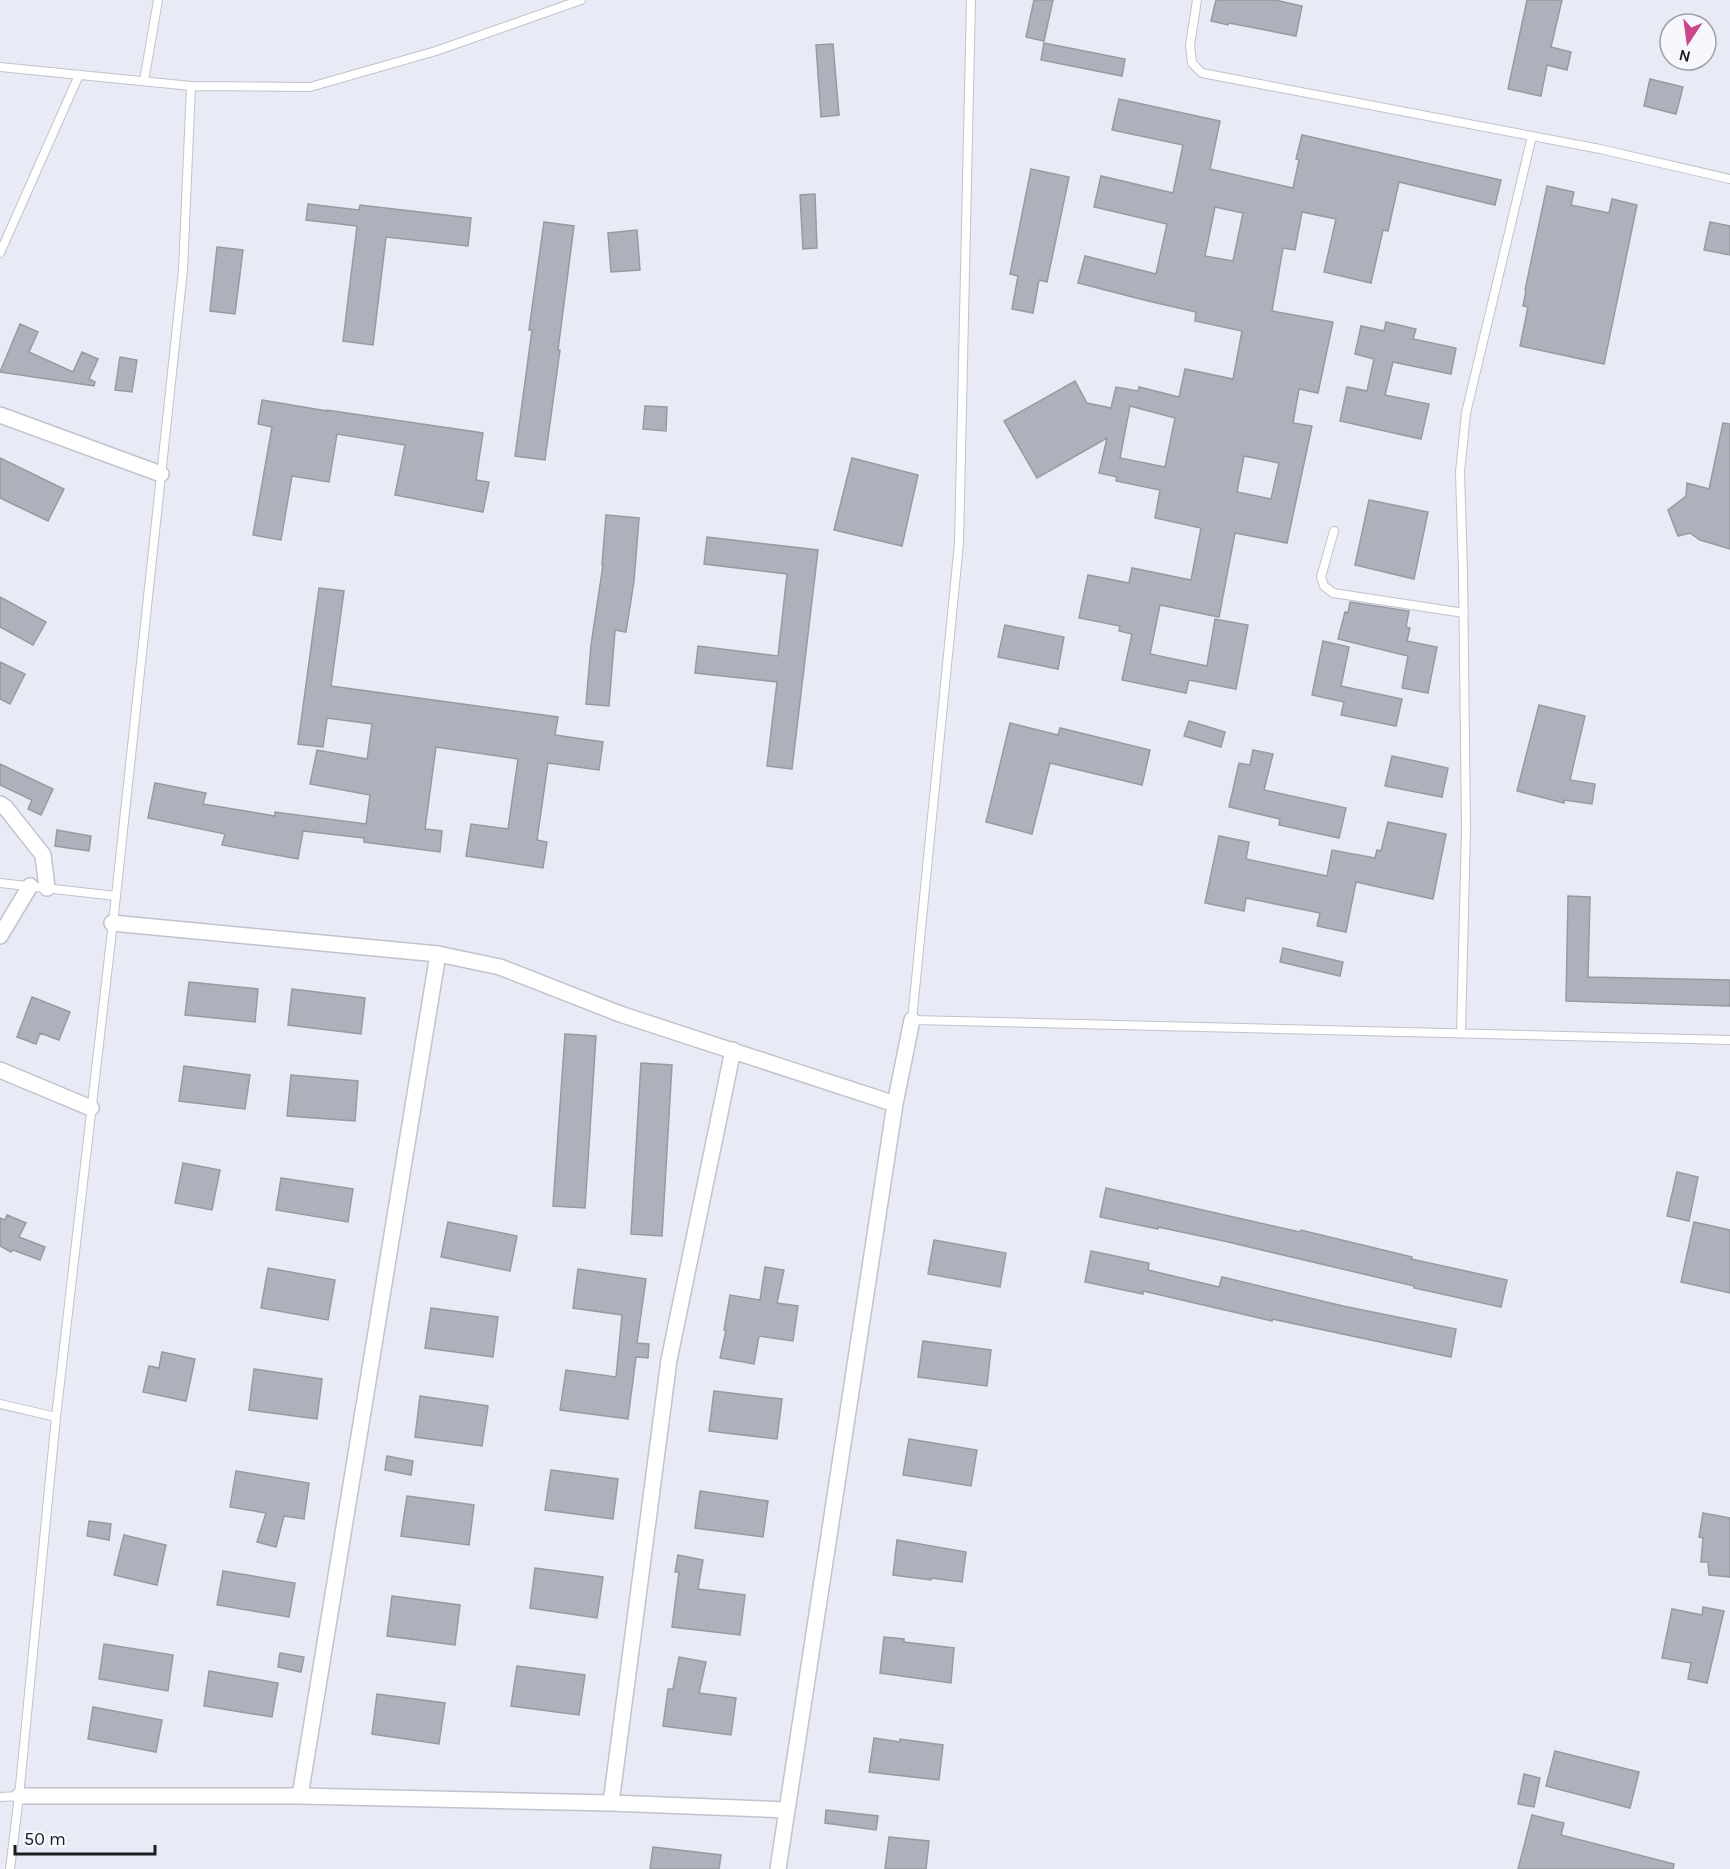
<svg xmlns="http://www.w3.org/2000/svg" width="1730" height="1869" viewBox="0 0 1730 1869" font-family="Karla,sans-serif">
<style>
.building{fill:#aeb1bb;stroke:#9799a3;stroke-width:1.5;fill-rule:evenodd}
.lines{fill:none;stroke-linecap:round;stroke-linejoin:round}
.service-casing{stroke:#c0c3cd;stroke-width:10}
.minor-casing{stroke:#c0c3cd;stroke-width:18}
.service{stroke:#fff;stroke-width:8}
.minor{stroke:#fff;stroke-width:15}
</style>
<rect width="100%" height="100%" fill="#e8eaf5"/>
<path class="building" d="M1034,0H1053L1044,41L1026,37Z
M1216,0H1275L1302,6L1296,36L1229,23L1228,25L1211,21Z
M1527,0H1562L1551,47L1571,52L1567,70L1547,65L1541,96L1508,89Z
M1044,43L1125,59L1122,76L1041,60Z
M833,44L839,115L821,117L816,45Z
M1650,79L1683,87L1676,114L1644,106Z
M1119,99L1220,121L1210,169L1293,188L1299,160L1296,159L1302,135L1501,180L1495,205L1399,182L1388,231L1383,230L1371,283L1324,272L1336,219L1302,212L1295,250L1283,248L1272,311L1333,322L1318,393L1299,389L1293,423L1312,426L1287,543L1235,533L1219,617L1160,605L1150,654L1207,666L1215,619L1248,625L1236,689L1189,680L1186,693L1122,680L1132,634L1119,631L1120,626L1079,618L1088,575L1129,583L1132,568L1191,580L1201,528L1155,518L1160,490L1116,481L1117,477L1099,473L1107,438L1037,478L1004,421L1075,381L1087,403L1111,408L1116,387L1138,391L1139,387L1179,397L1185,369L1233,379L1242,331L1195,321L1196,312L1148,301L1078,283L1085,256L1156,274L1167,224L1094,207L1101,176L1173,193L1183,145L1112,130ZM1215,207L1243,213L1233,261L1205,256ZM1130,406L1175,418L1165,467L1120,458ZM1244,456L1279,463L1271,499L1237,492Z
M1031,169L1069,177L1047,282L1039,280L1033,313L1012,309L1018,276L1010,274Z
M1547,186L1574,192L1571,205L1609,213L1612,199L1637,205L1604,364L1520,346L1528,307L1523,306L1526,291L1525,290Z
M815,194L817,248L803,249L800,195Z
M308,204L359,210L360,205L471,218L468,246L386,237L373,345L343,341L357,226L306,220Z
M544,222L574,226L558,350H560L545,460L515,456L532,330H529Z
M1710,222L1730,226V255L1704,250Z
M637,230L640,270L611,272L608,233Z
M217,247L243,250L235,314L210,311Z
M1386,322L1416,329L1413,339L1456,348L1451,374L1393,362L1385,395L1429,404L1421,439L1340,421L1347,387L1367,391L1374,359L1355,354L1361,326L1384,331Z
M20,324L38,332L29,352L73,372L82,352L98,359L89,379L95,382L94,386L0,372Z
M120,357L137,360L132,392L115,390Z
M262,400L327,411V410L483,433L476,480L489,482L483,512L395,495L405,445L337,434L329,482L292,476L281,540L253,535L272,427L258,424Z
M645,406L667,407L666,431L643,429Z
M1723,423L1730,424V549L1700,540L1690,533L1678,536L1668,510L1686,496L1687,483L1709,489Z
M0,458L64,489L48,521L0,498Z
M852,458L918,475L902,546L834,530Z
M1369,500L1428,512L1414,579L1355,565Z
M606,515L639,518L634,581L626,632L615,630L609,706L586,704L591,645L603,565H602Z
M707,537L818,550L792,769L767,766L777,682L695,673L698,646L778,656L787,574L704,564Z
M319,588L344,591L331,686L558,717L555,735L603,742L599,770L548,763L537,840L547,842L543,868L466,856L471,824L508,829L518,759L436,747L425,829L442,831L440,852L364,842V838L303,831L298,859L222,845L225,834L148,818L155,783L206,793L203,804L275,816V812L366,824L370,795L310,784L317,750L367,759L372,724L327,718L323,747L298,744Z
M0,597L46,622L33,645L0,627Z
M1350,602L1409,611L1406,627L1410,628L1407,641L1437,647L1428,693L1402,688L1408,656L1338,639L1345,612L1348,613Z
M1005,625L1064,637L1058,669L998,657Z
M1323,641L1349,647L1341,686L1402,699L1396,726L1341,715L1344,702L1312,695Z
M0,662L25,674L10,704L0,699Z
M1539,705L1585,716L1570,780L1595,784L1592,804L1564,800V803L1517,791Z
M1189,721L1225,732L1221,747L1184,736Z
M1010,723L1058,735L1060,728L1150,750L1142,785L1050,763L1032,834L986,822Z
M1253,750L1273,754L1264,790L1346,808L1339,838L1279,825L1280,819L1229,807L1239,763L1250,765Z
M1392,756L1448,768L1442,797L1385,786Z
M0,764L53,789L41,815L28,809L32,800L0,785Z
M1388,822L1446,834L1433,899L1356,882L1346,932L1317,926L1320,913L1246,898L1244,911L1205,903L1219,836L1249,842L1246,859L1327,876L1332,850L1375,858L1377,850L1381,851Z
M57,830L91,836L89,851L55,846Z
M1568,896L1590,897L1588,977L1730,980V1006L1566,1001Z
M1283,948L1343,962L1340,976L1280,962Z
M189,982L258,989L255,1022L185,1015Z
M292,989L365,998L361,1034L288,1025Z
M32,997L70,1012L59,1040L40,1033L36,1044L17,1037Z
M565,1034L596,1036L585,1208L553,1206Z
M641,1063L672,1065L662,1236L631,1234Z
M184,1066L250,1075L245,1109L179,1101Z
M291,1075L358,1081L355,1121L287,1116Z
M183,1163L220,1170L212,1210L175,1203Z
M1677,1172L1698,1177L1689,1221L1667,1216Z
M281,1178L353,1189L348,1222L276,1210Z
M1106,1188L1300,1232L1301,1230L1412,1257L1411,1259L1507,1280L1501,1307L1414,1288V1286L1224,1241L1158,1227V1229L1100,1217Z
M7,1215L26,1223L19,1237L45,1247L40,1260L13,1250L11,1252L0,1246V1218L5,1220Z
M448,1222L517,1236L510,1271L441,1257Z
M1694,1222L1730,1230V1293L1681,1282Z
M934,1240L1006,1253L1000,1287L928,1274Z
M1091,1251L1149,1263L1148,1270L1219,1287L1222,1277L1343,1306L1456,1329L1451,1357L1272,1319V1321L1143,1291V1294L1085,1282Z
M765,1267L784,1270L777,1303L798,1306L793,1341L759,1336L754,1364L720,1358L726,1330H724L730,1295L760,1300Z
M268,1268L335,1280L328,1320L261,1308Z
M578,1269L646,1279L637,1343L649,1344L648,1358L636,1357L628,1419L560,1410L566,1370L616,1377L622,1315L573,1308Z
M431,1308L498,1317L493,1357L425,1348Z
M923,1341L991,1350L987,1386L918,1377Z
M162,1352L195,1359L186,1401L143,1392L149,1366L159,1368Z
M254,1369L322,1379L317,1419L249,1410Z
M714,1391L782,1399L777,1439L709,1431Z
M420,1396L488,1406L482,1446L415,1437Z
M909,1439L977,1450L971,1486L903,1475Z
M387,1456L413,1461L411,1475L385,1470Z
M551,1470L618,1479L613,1519L545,1510Z
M236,1471L309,1483L304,1519L284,1516L276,1547L257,1542L266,1513L230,1507Z
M700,1491L768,1501L763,1537L695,1528Z
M407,1496L474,1505L469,1545L401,1536Z
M1703,1513L1730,1518V1577L1709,1575L1708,1562H1701L1703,1538L1699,1537Z
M89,1521L111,1524L109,1540L87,1536Z
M124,1535L166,1545L157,1585L114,1575Z
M897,1540L966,1552L962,1582L931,1578V1580L893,1575Z
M678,1555L703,1560L698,1589L745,1595L740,1635L672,1627L679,1572H675Z
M535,1568L603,1577L597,1618L530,1608Z
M223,1571L295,1583L289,1617L217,1605Z
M392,1596L460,1605L455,1645L387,1636Z
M1703,1607L1724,1611L1707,1683L1688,1679L1691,1663L1662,1658L1672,1609L1702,1615Z
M884,1637L904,1639V1642L954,1648L951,1683L880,1673Z
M104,1644L173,1655L168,1691L99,1679Z
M280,1653L304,1657L301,1672L278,1667Z
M679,1657L706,1662L699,1693L736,1698L731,1735L663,1726L668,1689H673Z
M517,1666L585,1675L579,1715L511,1706Z
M209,1671L278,1683L272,1717L204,1706Z
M377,1694L445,1703L439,1744L372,1734Z
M93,1707L162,1720L156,1752L88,1739Z
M874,1738L900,1742V1739L943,1745L939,1780L869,1772Z
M1555,1751L1639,1772L1630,1808L1546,1786Z
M1524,1774L1540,1778L1534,1807L1518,1804Z
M826,1810L878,1816L876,1830L825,1823Z
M1532,1815L1564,1823L1561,1835L1674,1864L1673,1869H1518Z
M889,1837L929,1841L926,1869H885Z
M653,1847L721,1855L719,1869H650Z"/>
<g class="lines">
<defs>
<path id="service" d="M971,0L959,543L912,1020L1730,1040
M1197,0L1190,45L1192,63L1202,73L1600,149L1730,179
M0,67L191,86L310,87L436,51L581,0
M144,81L158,0
M0,253L79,75
M1334,531L1321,577L1324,586L1333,593L1464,613
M0,883L116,896
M1461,1033L1466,829L1463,572L1460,472L1466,413L1532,136
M0,1404L56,1417
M0,1797L19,1796
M10,1869L19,1796L56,1417L116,896L183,270L191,86"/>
<path id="minor" d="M0,415L161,474
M0,804L5,807L43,855L47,888
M112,923L438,954L500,967L620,1014L895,1104
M0,936L30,886
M0,1070L91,1108
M19,1796H300L611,1803L787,1810
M300,1796L438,954
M611,1803L669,1360L733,1050
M778,1869L895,1104L912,1020"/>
</defs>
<use href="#service" class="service-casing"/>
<use href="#minor" class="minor-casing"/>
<use href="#service" class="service"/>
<use href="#minor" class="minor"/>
</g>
<g transform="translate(1688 42) rotate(193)"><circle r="28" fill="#f6f8fe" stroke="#9fa0a6" stroke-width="1.5"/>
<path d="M0-4.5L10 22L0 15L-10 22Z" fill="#cb478c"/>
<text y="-9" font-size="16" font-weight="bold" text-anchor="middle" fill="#1c1d21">N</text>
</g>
<path d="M15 1845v9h140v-9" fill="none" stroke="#1c1d21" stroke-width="3"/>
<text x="24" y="1845" font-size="18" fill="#1c1d21" stroke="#f6f8fe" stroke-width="4.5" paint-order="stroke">50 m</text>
</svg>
